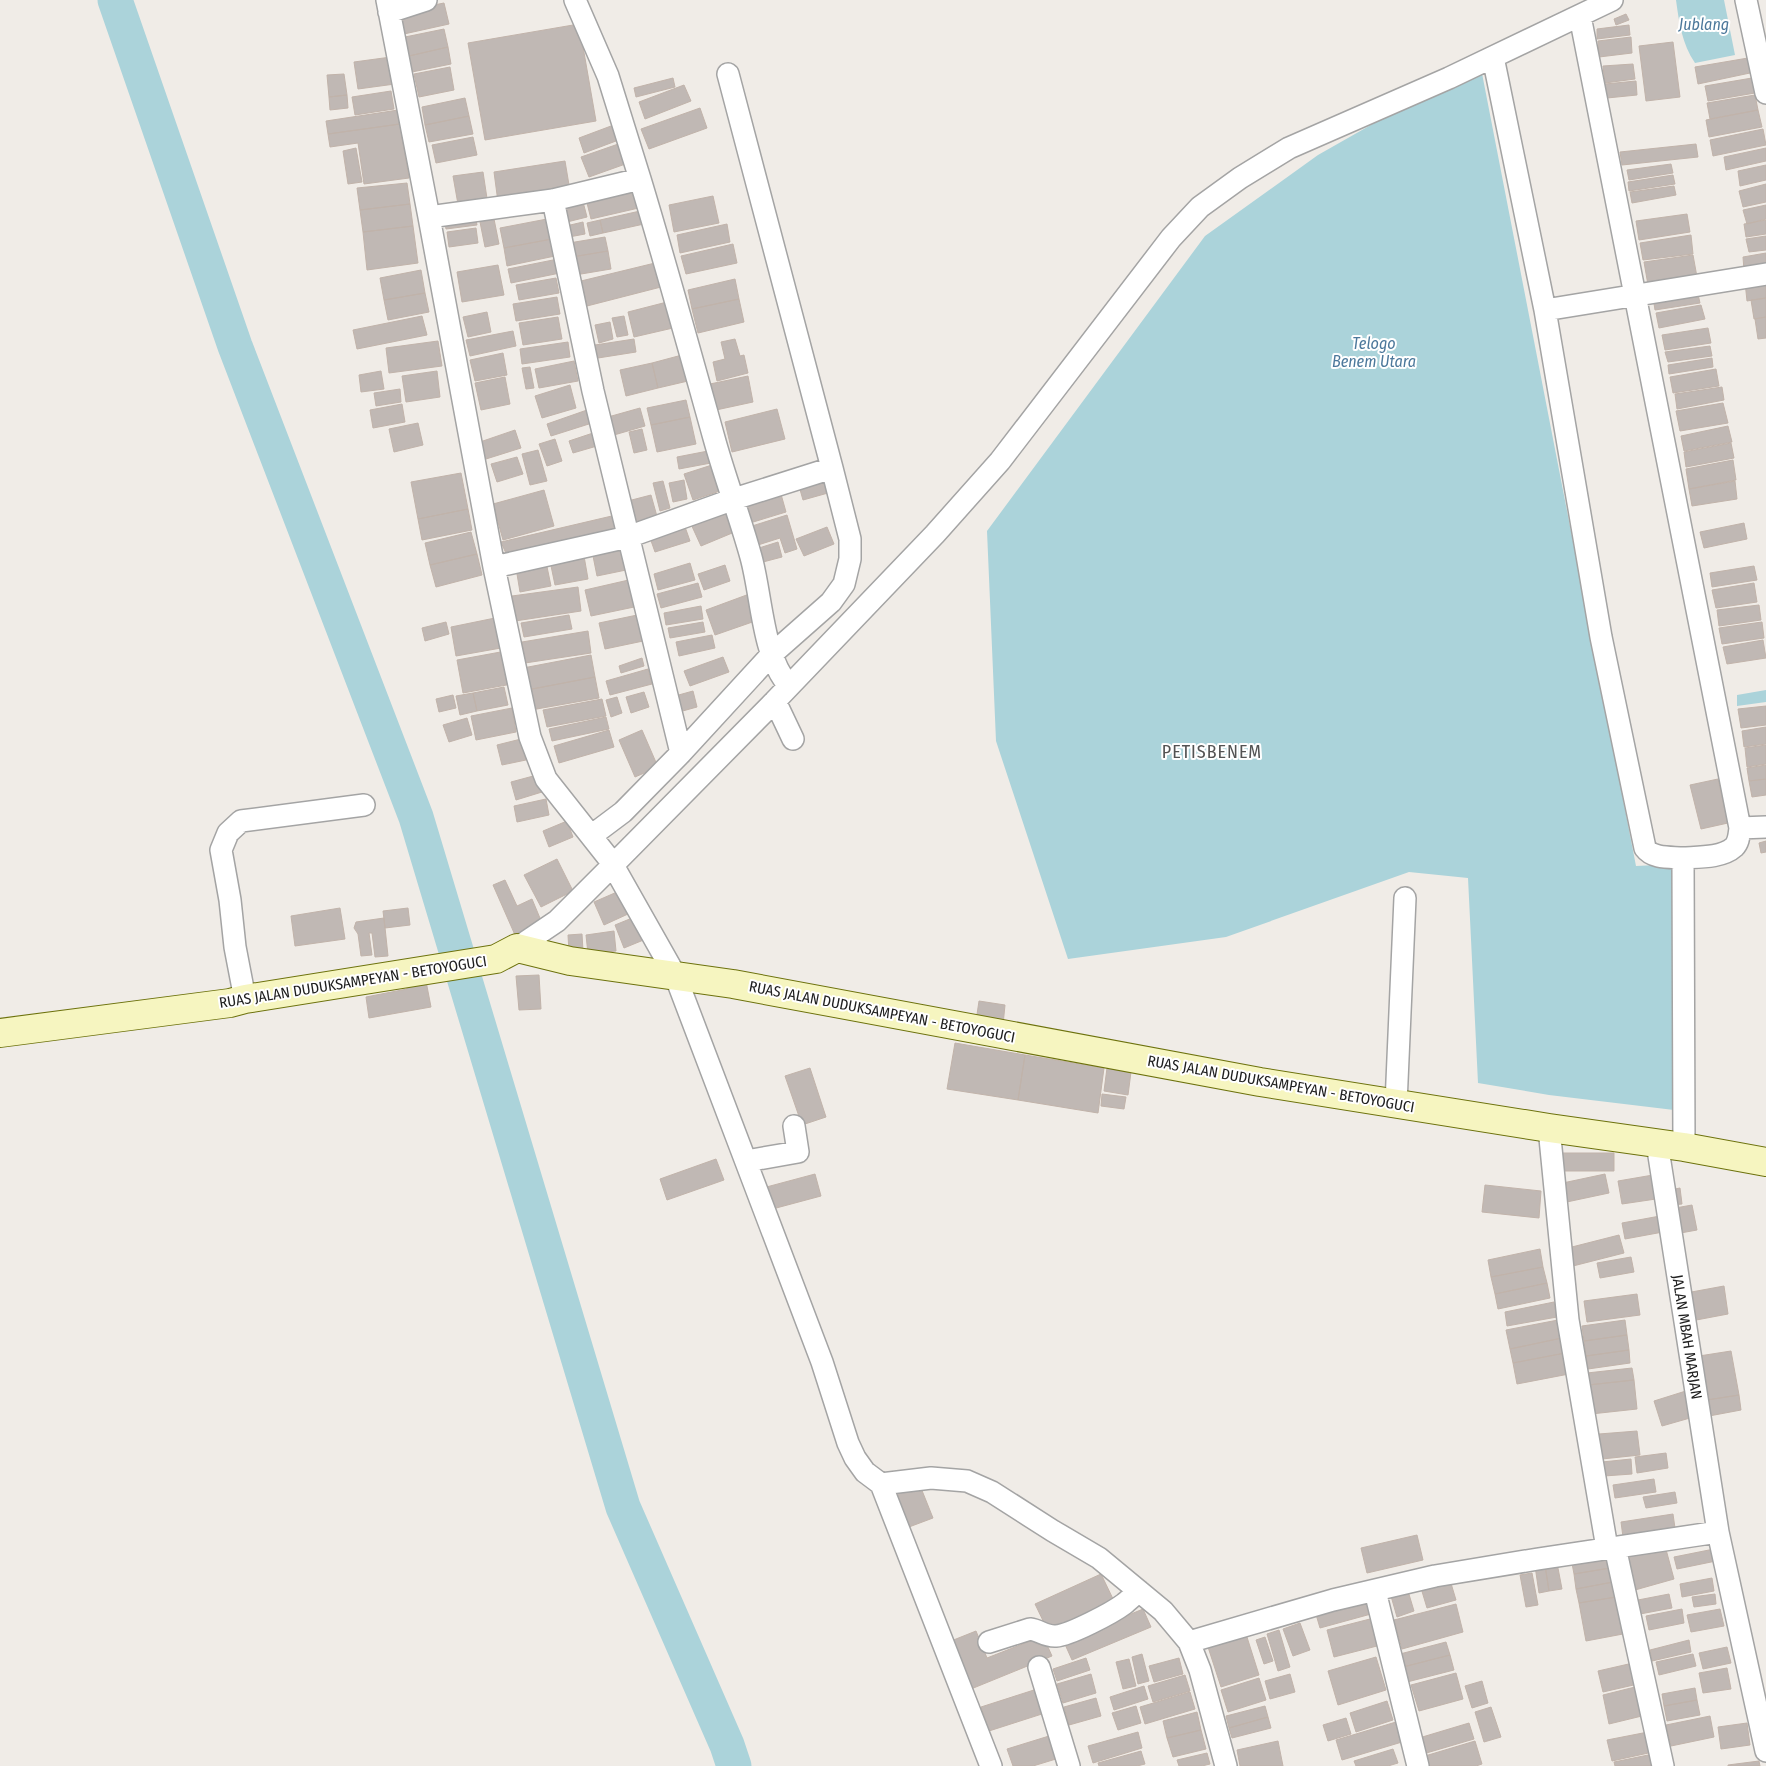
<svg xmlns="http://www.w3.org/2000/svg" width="1766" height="1766" viewBox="0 0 1766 1766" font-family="'Fira Sans Condensed',sans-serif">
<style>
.water{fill:#abd3da}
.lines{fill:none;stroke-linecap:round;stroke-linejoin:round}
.river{stroke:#abd3da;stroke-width:35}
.building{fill:#c0b8b4;stroke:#c1b3aa}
.minor-casing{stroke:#a4a4a4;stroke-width:24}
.secondary-casing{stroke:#6d720d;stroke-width:30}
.minor{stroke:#fff;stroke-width:21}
.secondary{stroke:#f6f5c0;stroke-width:28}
.labels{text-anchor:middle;stroke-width:4;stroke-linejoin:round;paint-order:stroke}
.street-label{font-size:15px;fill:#202020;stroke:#fff}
.water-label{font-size:16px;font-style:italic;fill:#4c789b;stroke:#fff}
.quarter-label{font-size:18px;letter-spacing:1px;fill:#535353;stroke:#fff}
</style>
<rect width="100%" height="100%" fill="#f0ece7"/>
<path class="water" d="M1676,0H1724L1735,55L1695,63C1682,44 1679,22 1676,0Z
M1480,63L1636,866L1678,864L1674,1110L1549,1095L1478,1083L1468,878L1409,872L1226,937L1068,959L996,741L987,531L1205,236L1318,155Z
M1766,690V702L1737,706V695Z"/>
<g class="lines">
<path class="river" d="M115,0L235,346L416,817L623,1507L727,1745L734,1766"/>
</g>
<path class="building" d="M444,3L449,24L404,34L399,12Z
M1626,14L1629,20L1616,25L1614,19Z
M579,24L596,121L485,140L468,43Z
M1629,25L1630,35L1597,39V29Z
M444,29L448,47L409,56L405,37Z
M1631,37L1632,53L1599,57L1598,41Z
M1673,42L1680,97L1646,101L1639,46Z
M448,47L451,64L412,72L409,56Z
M391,57L395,84L358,89L354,62Z
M1748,58L1750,73L1698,84L1695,67Z
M1633,64L1635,79L1605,83L1603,66Z
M450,67L454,90L419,97L414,74Z
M344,74L347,95L329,97L327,75Z
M673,78L675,87L636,97L634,88Z
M1752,78L1755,93L1708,101L1705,86Z
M1636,81L1637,95L1607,98L1605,84Z
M684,85L691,101L645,119L639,102Z
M391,91L394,109L355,115L352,97Z
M347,95L348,108L330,110L329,97Z
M1755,95L1758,110L1710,119L1707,103Z
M465,98L469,116L425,125L422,107Z
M700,108L707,128L649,149L641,129Z
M398,110L400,124L328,134L326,121Z
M1758,110L1762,127L1709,137L1706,120Z
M469,116L473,134L429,142L425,125Z
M619,123L624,138L584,153L579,138Z
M400,124L409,178L364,184L358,143L330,147L328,134Z
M1763,129L1766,145L1713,156L1710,140Z
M473,137L477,155L436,163L432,145Z
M624,142L631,162L589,177L581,157Z
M1696,144L1698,157L1622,165L1620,152Z
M356,148L362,182L348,184L343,151Z
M1766,148V161L1726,170L1724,157Z
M565,161L570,191L498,202L494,172Z
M1671,164L1673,173L1629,180L1627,170Z
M1766,165V180L1740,186L1738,171Z
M483,172L488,205L459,210L453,176Z
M1673,175L1675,184L1629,191L1628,182Z
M407,183L410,204L360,210L357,188Z
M1766,184V202L1743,207L1739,191Z
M638,186L643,207L591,219L586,199Z
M1674,186L1676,195L1632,203L1630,192Z
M713,196L719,223L674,232L669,205Z
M582,198L587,217L567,222L562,203Z
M410,204L413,226L363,232L360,210Z
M1766,205V219L1747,224L1743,210Z
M640,211L644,224L603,233L600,220Z
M493,214L499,244L485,247L479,217Z
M1687,214L1690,232L1639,240L1636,221Z
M475,215L477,225L446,229L444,219Z
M547,219L552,239L504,248L500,228Z
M600,220L603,233L590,236L587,223Z
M1766,220V234L1746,237L1744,224Z
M583,222L585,234L569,237L566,226Z
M727,224L730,242L680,253L677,235Z
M413,226L418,263L367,270L363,232Z
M476,228L478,243L449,247L447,232Z
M1691,235L1693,254L1643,260L1640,243Z
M1766,236V250L1749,252L1746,239Z
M605,237L608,251L572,257L569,243Z
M552,239L555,256L507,266L504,248Z
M733,244L737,263L686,274L681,256Z
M608,251L611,269L575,275L572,257Z
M1766,253V266L1744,270L1743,257Z
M1693,255L1697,277L1648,285L1644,262Z
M558,259L560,273L511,283L508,269Z
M655,263L661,287L587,306L581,281Z
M498,265L504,295L462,302L457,272Z
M421,270L425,293L384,300L380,278Z
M556,278L559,293L519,300L516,285Z
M735,279L739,299L692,309L688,290Z
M1766,279V298L1747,301L1745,282Z
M1697,290L1700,303L1655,310L1653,297Z
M425,293L429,312L388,320L384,300Z
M557,297L560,314L516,321L513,304Z
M1766,298V317L1754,319L1751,300Z
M739,299L744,322L698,333L692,309Z
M667,302L673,328L634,337L628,312Z
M1701,305L1705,319L1659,328L1656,313Z
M487,312L491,332L468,337L463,317Z
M422,316L427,335L357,349L353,330Z
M624,316L628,335L617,337L612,318Z
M558,317L562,339L523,345L519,323Z
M1766,317V338L1758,339L1755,319Z
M610,322L613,339L599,343L595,325Z
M1708,328L1711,343L1665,350L1662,335Z
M513,331L516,346L470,356L466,340Z
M634,339L636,352L598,358L595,345Z
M735,339L740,356L744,355L748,373L717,381L713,362L725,359L721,342Z
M438,341L442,366L389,373L386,348Z
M568,342L570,357L522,364L520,349Z
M1710,346L1712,356L1668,362L1665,352Z
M503,353L507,375L475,381L470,360Z
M682,355L688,381L658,388L652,363Z
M1712,358L1713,367L1669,374L1668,365Z
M574,361L578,381L539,388L535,369Z
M652,363L658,388L626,396L620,370Z
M530,367L534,388L526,389L522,368Z
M1716,369L1719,386L1673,393L1670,377Z
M381,371L384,389L361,392L359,375Z
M437,371L440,397L406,402L402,376Z
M748,376L753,402L716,410L710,384Z
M505,377L510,404L481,410L475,383Z
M570,385L576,408L542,418L535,396Z
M1722,387L1724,400L1677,409L1675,394Z
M400,389L401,402L376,406L374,393Z
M686,400L690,417L651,425L647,408Z
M1723,403L1728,423L1680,431L1676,411Z
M402,404L405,422L373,428L370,410Z
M640,408L645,426L614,435L608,417Z
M777,409L785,439L732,452L725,422Z
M587,410L592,423L551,436L547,424Z
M690,417L696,444L657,452L651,425Z
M418,423L423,445L394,452L389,429Z
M1728,426L1732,442L1684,451L1681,436Z
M642,429L647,450L634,453L629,432Z
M515,430L521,448L486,459L480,442Z
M593,433L597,446L573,453L569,441Z
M555,439L562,461L547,466L539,444Z
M1731,443L1734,458L1686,467L1684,452Z
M538,450L547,481L530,485L522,454Z
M708,451L711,463L679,469L677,457Z
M517,457L523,474L497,482L491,464Z
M1733,460L1736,480L1689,489L1686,469Z
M715,464L723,490L693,500L684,474Z
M461,473L468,509L418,519L411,482Z
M823,478L828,493L803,500L799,486Z
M684,480L687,499L673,502L669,483Z
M663,481L670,508L660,511L653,483Z
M1735,481L1737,499L1692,506L1689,489Z
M779,487L786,512L750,523L742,499Z
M544,490L554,526L503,540L493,504Z
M651,495L658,520L632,528L624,502Z
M726,507L737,531L701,546L690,522Z
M468,509L472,530L422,540L418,519Z
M616,515L620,530L508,558L501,542Z
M787,515L797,549L785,553L780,538L758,545L752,526Z
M1744,523L1747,539L1704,548L1700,532Z
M684,524L690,541L655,552L649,535Z
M827,527L834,544L804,556L796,539Z
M471,532L477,554L430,565L425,543Z
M778,542L782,557L763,562L759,548Z
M626,544L631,569L597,576L592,551Z
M477,554L482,575L436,587L430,565Z
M584,556L588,579L555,585L550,561Z
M546,562L551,586L520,592L516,568Z
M690,563L695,580L658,590L654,574Z
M725,565L730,581L704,590L698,574Z
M1754,566L1757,580L1712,587L1710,573Z
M633,579L639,606L591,616L585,590Z
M698,583L702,597L661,608L657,594Z
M1754,583L1757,602L1716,608L1712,590Z
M578,587L581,611L515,621L512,596Z
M752,593L761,619L715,635L706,610Z
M1759,605L1761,620L1719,626L1717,610Z
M701,606L703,619L666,625L664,613Z
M642,614L648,640L605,649L599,623Z
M569,615L572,629L524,637L521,623Z
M495,618L501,648L456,656L451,627Z
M446,622L449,634L425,641L422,628Z
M703,622L705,632L670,638L668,628Z
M1762,622L1764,638L1722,644L1719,628Z
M588,631L591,653L525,663L522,642Z
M712,635L715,648L679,656L676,642Z
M1763,640L1766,658L1727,664L1723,647Z
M506,651L512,684L463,693L457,660Z
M591,655L595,677L527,690L523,668Z
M723,657L729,672L690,686L684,671Z
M642,658L644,666L621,673L619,666Z
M648,669L652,684L610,695L606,681Z
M595,677L599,698L531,710L527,690Z
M504,687L508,705L477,711L473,693Z
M693,691L697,707L679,712L675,696Z
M644,692L649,707L631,713L626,697Z
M473,693L477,711L460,715L456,696Z
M453,695L456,708L439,712L436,699Z
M617,697L622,713L611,717L606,700Z
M602,699L606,716L547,727L543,710Z
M1766,706V725L1741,728L1738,709Z
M512,708L516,732L476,740L471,716Z
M606,717L609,729L552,741L549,729Z
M467,718L472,735L449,742L443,725Z
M1766,727V744L1744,747L1742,731Z
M609,730L614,747L559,763L554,746Z
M642,730L658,767L635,777L619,740Z
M521,739L526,760L502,765L497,745Z
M1766,745V764L1747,767L1745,748Z
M1766,765V779L1749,781L1747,768Z
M537,775L542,792L516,800L511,782Z
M1718,779L1728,823L1701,829L1690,785Z
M1766,779V795L1752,797L1749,781Z
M546,799L549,815L517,822L514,806Z
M567,821L573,837L549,847L543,831Z
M1766,841V852L1761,853L1759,843Z
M557,859L573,891L541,907L524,875Z
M505,880L517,906L532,899L542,923L515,935L493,885Z
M617,892L628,914L604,925L594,902Z
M340,908L345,939L295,946L291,916Z
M408,908L410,925L385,928L383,911Z
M637,916L646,939L624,948L615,925Z
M384,918L388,956L375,957L372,933H369L372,955L361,956L358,934L354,928L356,922Z
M614,931L616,951L588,954L586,935Z
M582,934L583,951L569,952L568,935Z
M539,975L541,1009L519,1010L516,976Z
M425,976L431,1007L369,1018L366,997L407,989L406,980Z
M979,1001L1005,1005L1003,1025L976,1021Z
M955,1043L1025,1055L1018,1100L947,1089Z
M1025,1055L1104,1068L1098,1113L1018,1100Z
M810,1068L826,1117L802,1125L785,1076Z
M1107,1068L1131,1072L1128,1095L1104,1091Z
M1102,1094L1126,1097L1124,1109L1101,1106Z
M1558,1153H1614V1171H1558Z
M716,1159L724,1180L667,1200L660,1179Z
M815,1174L821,1196L765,1211L759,1189Z
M1605,1174L1609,1193L1562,1203L1558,1184Z
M1653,1175L1656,1199L1622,1204L1618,1181Z
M1485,1185L1541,1191L1539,1218L1482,1212Z
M1680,1188L1682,1204L1672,1205L1670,1190Z
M1692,1205L1697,1230L1675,1234L1670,1209Z
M1660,1216L1663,1232L1625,1239L1622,1223Z
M1619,1235L1624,1253L1569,1267L1564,1249Z
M1540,1249L1543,1267L1491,1277L1488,1260Z
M1631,1257L1634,1272L1600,1278L1597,1263Z
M1543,1267L1547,1283L1495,1294L1491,1277Z
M1547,1283L1550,1298L1498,1309L1495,1294Z
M1724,1286L1728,1314L1691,1321L1686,1293Z
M1637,1294L1640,1315L1587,1322L1584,1301Z
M1554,1302L1557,1317L1507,1326L1505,1312Z
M1558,1320L1562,1338L1510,1349L1506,1330Z
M1625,1320L1627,1335L1584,1341L1582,1326Z
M1627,1335L1629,1350L1586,1356L1584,1341Z
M1562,1338L1565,1353L1513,1363L1510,1349Z
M1629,1350L1630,1363L1588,1369L1586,1356Z
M1731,1351L1739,1395L1707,1400L1699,1356Z
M1565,1353L1569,1374L1517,1384L1513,1363Z
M1632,1368L1634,1380L1588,1385L1587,1373Z
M1634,1380L1637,1409L1591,1414L1588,1385Z
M1689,1390L1697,1416L1662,1426L1654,1401Z
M1739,1395L1741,1410L1709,1416L1707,1400Z
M1637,1431L1640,1455L1602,1459L1599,1434Z
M1666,1453L1668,1468L1637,1473L1635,1457Z
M1631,1459L1632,1474L1604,1476L1602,1462Z
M1654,1479L1656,1492L1615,1498L1613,1485Z
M919,1483L933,1518L901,1530L888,1495Z
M1675,1492L1677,1503L1646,1508L1643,1497Z
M1673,1514L1675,1528L1623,1537L1621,1522Z
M1417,1535L1423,1560L1367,1573L1361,1548Z
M1664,1542L1674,1579L1635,1590L1625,1552Z
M1714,1549L1716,1561L1677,1569L1674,1557Z
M1607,1552L1610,1568L1574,1574L1571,1558Z
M1557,1563L1562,1589L1549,1591L1545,1565Z
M1545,1565L1549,1591L1539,1593L1535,1566Z
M1610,1568L1613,1582L1576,1589L1574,1574Z
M1532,1573L1538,1605L1526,1607L1520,1575Z
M1101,1574L1115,1603L1049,1633L1035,1604Z
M1712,1578L1714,1591L1682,1597L1680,1584Z
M1450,1580L1456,1600L1427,1608L1421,1588Z
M1613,1582L1616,1597L1579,1603L1576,1589Z
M1408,1591L1414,1611L1397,1617L1391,1596Z
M1669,1594L1672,1608L1640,1614L1638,1600Z
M1715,1594L1716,1604L1694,1607L1692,1597Z
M1366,1596L1371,1614L1320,1628L1315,1611Z
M1616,1597L1623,1634L1586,1641L1579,1603Z
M1456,1604L1463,1632L1402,1649L1394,1620Z
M1143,1609L1151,1627L1072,1660L1064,1642Z
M1682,1609L1684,1623L1649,1630L1646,1616Z
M1720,1609L1724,1626L1691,1632L1687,1615Z
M1370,1619L1377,1646L1334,1657L1327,1630Z
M1300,1623L1310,1650L1293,1656L1283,1629Z
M1279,1630L1290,1667L1278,1671L1267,1634Z
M976,1631L987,1658L1043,1636L1052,1656L971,1689L951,1641Z
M1246,1634L1259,1675L1221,1687L1208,1647Z
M1265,1637L1273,1661L1264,1664L1256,1640Z
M1689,1640L1691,1652L1652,1661L1650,1650Z
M1446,1642L1450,1655L1403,1667L1400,1654Z
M1727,1647L1731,1663L1703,1669L1699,1653Z
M1142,1654L1149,1681L1138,1684L1132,1657Z
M1693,1654L1696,1666L1659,1675L1656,1662Z
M1450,1655L1454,1670L1407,1682L1403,1667Z
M1376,1657L1386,1690L1338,1705L1328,1671Z
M1086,1658L1090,1670L1057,1681L1053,1669Z
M1179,1658L1183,1674L1154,1682L1149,1666Z
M1129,1659L1136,1686L1123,1689L1116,1662Z
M1633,1663L1638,1684L1603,1692L1598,1671Z
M1727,1668L1731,1689L1703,1693L1699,1673Z
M1456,1673L1463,1699L1419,1711L1411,1685Z
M1091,1674L1096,1693L1063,1703L1057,1684Z
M1290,1674L1295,1692L1270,1699L1265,1681Z
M1185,1675L1190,1691L1153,1702L1148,1686Z
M1259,1678L1266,1700L1228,1712L1221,1690Z
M1482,1681L1488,1703L1472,1708L1465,1686Z
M1144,1686L1148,1699L1114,1710L1110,1697Z
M1639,1686L1646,1715L1609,1724L1603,1695Z
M1695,1688L1697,1700L1664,1706L1662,1694Z
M1037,1689L1045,1713L989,1731L981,1707Z
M1190,1692L1195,1709L1145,1724L1140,1707Z
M1096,1698L1101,1716L1069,1725L1064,1707Z
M1697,1700L1700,1715L1667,1721L1664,1706Z
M1387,1701L1393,1720L1356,1732L1350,1713Z
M1136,1706L1141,1723L1118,1730L1112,1713Z
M1265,1706L1268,1717L1229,1728L1226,1716Z
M1491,1707L1501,1737L1484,1742L1475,1712Z
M1197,1712L1201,1730L1167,1738L1163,1721Z
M1710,1716L1714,1737L1671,1746L1666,1725Z
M1268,1717L1271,1728L1232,1738L1229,1728Z
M1346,1718L1351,1734L1328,1741L1323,1725Z
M1396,1722L1402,1742L1342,1760L1336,1740Z
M1469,1723L1474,1739L1423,1754L1419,1738Z
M1747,1723L1750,1745L1721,1749L1718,1727Z
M1201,1730L1206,1749L1173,1757L1167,1738Z
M1138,1732L1142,1748L1093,1763L1088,1746Z
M1648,1732L1653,1752L1612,1761L1607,1740Z
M1049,1736L1056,1759L1033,1766H1013L1007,1749Z
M1278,1741L1283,1766H1240L1237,1750Z
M1475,1741L1482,1764L1476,1766H1428L1425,1756Z
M1393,1749L1398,1763L1388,1766H1356L1354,1761Z
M1141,1751L1145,1764L1137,1766H1099L1098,1763Z
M1207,1753L1210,1764L1202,1766H1179L1177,1760Z
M1653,1754L1655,1766H1615L1614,1762Z
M1759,1761L1760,1766H1728V1765Z"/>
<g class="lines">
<defs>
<path id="minor" d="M387,0L429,217L494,567L530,737L546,779L610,860L675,975L822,1362L848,1443L855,1458L865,1472L881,1484L931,1478L967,1481L992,1492L1053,1531L1099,1558L1163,1611L1189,1642L1200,1670L1226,1766
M575,0L608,76L640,179
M1746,0L1766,93
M389,12L426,0
M1580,16L1740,828L1766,827
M1493,57L1545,310L1601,637L1645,848C1653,859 1670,857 1683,858
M553,200L593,391L681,753L623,812L591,836
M429,217L553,200L640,179C666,265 690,352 714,438C725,478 740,517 751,557C762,597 762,655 789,686
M1545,310L1766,274
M494,567L628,537L734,499L832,468
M775,701L793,739
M681,753L771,655L831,602L844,584L850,559V539L832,468L728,74
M517,948L557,921L613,865L775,701L935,534L1000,461L1171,238L1200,207L1240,178L1289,148L1449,78L1612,0
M245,999L235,947L230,900L221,850L228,833L241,821L364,805
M1396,1104L1405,898
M1549,1128L1568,1320L1607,1548
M1657,1143L1718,1532
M1684,1147L1683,858C1698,857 1722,858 1734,847C1739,842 1739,835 1740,828
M746,1161L798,1152L794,1126
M881,1484L991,1766
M1615,1547L1663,1766
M1375,1591L1418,1766
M989,1642L1030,1629C1039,1630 1046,1637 1056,1636C1070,1635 1112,1613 1124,1604C1129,1600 1134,1595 1139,1591
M1189,1642L1333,1600L1435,1576L1538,1559L1718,1532L1766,1751
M1039,1667L1069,1766"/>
<path id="secondary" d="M0,1033L230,1003L245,999L496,959L517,948L570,961L733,984L1260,1082L1549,1128L1684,1147L1766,1162"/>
</defs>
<use href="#minor" class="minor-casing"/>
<use href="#secondary" class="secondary-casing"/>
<use href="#minor" class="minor"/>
<use href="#secondary" class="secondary"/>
</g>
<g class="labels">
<g class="street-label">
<text transform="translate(353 982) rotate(-9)" y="5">RUAS JALAN DUDUKSAMPEYAN - BETOYOGUCI</text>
<text transform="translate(882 1012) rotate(11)" y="5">RUAS JALAN DUDUKSAMPEYAN - BETOYOGUCI</text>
<text transform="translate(1281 1084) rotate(10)" y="5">RUAS JALAN DUDUKSAMPEYAN - BETOYOGUCI</text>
<text transform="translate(1687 1337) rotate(81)" y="5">JALAN MBAH MARJAN</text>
</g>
<g class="water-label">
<text x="1704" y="30">Jublang</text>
<text x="1374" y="349">Telogo<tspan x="1374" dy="18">Benem Utara</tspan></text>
</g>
<g class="quarter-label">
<text x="1212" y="758">PETISBENEM</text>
</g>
</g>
</svg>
